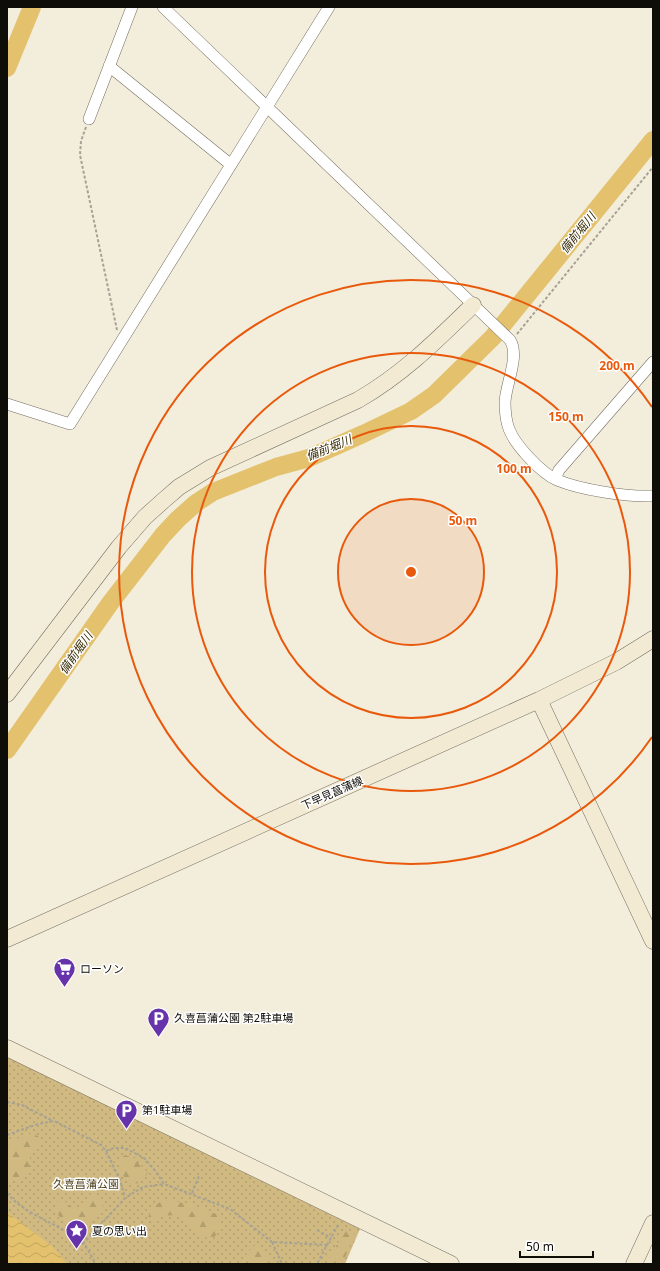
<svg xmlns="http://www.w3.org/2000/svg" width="660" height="1271" viewBox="0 0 660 1271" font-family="'Noto Sans','Noto Sans JP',sans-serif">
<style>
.grass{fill:url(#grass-dots)}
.forest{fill:url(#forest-firs)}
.water{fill:url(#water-waves)}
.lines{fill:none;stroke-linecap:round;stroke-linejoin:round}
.river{stroke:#e3c16d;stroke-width:18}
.street-casing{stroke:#746e60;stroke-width:12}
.secondary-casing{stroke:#746e60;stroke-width:17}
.path{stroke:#a6a295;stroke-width:2;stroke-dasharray:3 2;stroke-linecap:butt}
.street{stroke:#fff;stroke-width:11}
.secondary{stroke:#f3ead4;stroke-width:16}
.ring{fill:none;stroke:#e8590c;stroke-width:2}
.labels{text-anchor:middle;stroke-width:3;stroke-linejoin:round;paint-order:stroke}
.street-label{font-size:11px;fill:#0f0d08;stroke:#fff}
.poi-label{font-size:11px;fill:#0f0d08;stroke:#fff;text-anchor:start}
.park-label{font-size:11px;fill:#50421e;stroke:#fff}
.water-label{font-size:12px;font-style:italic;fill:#362902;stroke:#fff}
.centre{fill:#e8590c;stroke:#fff;stroke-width:2}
.ring-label{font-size:12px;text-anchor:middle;font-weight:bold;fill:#e8590c;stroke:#fff;stroke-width:3;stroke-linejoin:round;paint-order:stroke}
</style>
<defs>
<pattern id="grass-dots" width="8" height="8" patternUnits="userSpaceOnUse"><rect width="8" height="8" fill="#d1ba81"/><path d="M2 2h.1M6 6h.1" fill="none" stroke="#b29f6e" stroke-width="1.8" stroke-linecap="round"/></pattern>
<pattern id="forest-firs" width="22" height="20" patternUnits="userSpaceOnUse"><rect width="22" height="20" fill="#d1ba81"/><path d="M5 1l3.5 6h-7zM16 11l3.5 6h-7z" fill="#b29f6e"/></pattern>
<pattern id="water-waves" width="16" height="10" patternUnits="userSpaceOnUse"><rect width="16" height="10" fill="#e3c16d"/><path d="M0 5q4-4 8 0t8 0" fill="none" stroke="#c2a55d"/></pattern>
</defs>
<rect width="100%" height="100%" fill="#f3eddc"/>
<path class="grass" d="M7,1056L360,1229L345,1264H7Z"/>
<path class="forest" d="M33,1133L39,1137L40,1145L30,1155L29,1174L18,1181H7V1142Z
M125,1155L134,1158L148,1173L140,1182L132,1185L124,1177L117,1161Z
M98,1196L101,1197L103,1203L101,1211L85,1232L73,1233L59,1216L55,1206L59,1200L66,1202L72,1208L80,1209L91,1198Z
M164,1200C185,1201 203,1209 221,1216V1230L213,1238L203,1237L183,1218L176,1215L159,1216L154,1220L148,1217L155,1205Z
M346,1229L355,1234L342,1264H326Z
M253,1246L263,1247L274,1264H245L244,1257Z"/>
<path class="water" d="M7,1212L53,1247L67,1264H7Z"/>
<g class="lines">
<path class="river" d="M7,68L32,7
M7,750L111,602L163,535L178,519L196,503L213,492L276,467L309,458L363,434L411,411L434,395L493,337L653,140"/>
<defs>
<path id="street" d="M163,7L510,340C520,356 506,383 505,402C505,411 506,421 509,429C515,445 541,473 557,480C581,490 627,497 653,496
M109,66L230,164
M89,119L132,7
M7,404L70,424L329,7
M555,479L559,470L653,362"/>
<path id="secondary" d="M7,694L119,547L145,517L164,500L179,487L210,468L358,400C403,374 436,341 473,305
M539,700L653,941
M7,939L539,700L616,662L653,639
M7,1048L451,1264
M634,1264L653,1223"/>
</defs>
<use href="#street" class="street-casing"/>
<use href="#secondary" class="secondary-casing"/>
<path class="path" d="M86,127L81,141L80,155L117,330
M517,334L653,167
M7,1102L22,1105L53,1121
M7,1135L38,1124L54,1121L101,1145L106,1151L114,1148H125L144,1158L154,1169L164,1184L230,1209L272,1242L327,1245L317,1264
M106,1151L120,1180L125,1198
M7,1193C27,1217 60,1223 82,1243C88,1248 92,1258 96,1264
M192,1193L199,1176
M317,1230L331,1238
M272,1242L282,1264
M83,1244L125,1198L143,1187L164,1184
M327,1245L338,1225"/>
<use href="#street" class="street"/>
<use href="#secondary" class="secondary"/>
</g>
<circle cx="411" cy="572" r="73" fill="#e8590c" fill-opacity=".12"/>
<g class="ring">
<circle cx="411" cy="572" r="73"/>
<circle cx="411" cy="572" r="146"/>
<circle cx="411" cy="572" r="219"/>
<path d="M652 737A292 292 0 1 1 652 407"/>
</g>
<defs>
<symbol id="supermarket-pin" viewBox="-11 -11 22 30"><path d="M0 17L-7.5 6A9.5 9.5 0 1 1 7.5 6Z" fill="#6633ab" stroke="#fff"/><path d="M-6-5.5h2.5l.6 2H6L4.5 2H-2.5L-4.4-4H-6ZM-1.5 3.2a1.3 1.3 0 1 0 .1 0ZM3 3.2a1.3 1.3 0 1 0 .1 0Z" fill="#fff"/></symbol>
<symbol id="parking-pin" viewBox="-11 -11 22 30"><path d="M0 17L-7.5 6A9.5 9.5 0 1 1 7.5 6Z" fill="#6633ab" stroke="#fff"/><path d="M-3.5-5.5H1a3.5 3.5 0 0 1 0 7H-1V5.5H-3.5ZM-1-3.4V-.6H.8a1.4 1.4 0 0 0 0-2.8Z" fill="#fff"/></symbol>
<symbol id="sight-pin" viewBox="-11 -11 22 30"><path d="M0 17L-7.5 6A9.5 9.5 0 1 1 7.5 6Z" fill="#6633ab" stroke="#fff"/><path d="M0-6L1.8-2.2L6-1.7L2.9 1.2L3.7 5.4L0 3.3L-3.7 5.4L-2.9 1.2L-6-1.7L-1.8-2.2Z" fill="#fff"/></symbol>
</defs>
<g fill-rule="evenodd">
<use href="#supermarket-pin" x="52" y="956" width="25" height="34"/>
<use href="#parking-pin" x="146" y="1006" width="25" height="34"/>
<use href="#parking-pin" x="114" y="1098" width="25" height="34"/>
<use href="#sight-pin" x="64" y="1218" width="25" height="34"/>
</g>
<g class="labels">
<g class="street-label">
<text transform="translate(332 793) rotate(-24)" y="4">下早見菖蒲線</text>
</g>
<g class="poi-label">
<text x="80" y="973">ローソン</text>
<text x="174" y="1022">久喜菖蒲公園 第2駐車場</text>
<text x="142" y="1114">第1駐車場</text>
<text x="92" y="1235">夏の思い出</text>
</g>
<g class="park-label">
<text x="86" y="1188">久喜菖蒲公園</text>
</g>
<g class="water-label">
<text transform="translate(578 233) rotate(-51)" y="4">備前堀川</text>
<text transform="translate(329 448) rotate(-22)" y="4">備前堀川</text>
<text transform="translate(76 653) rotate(-55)" y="4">備前堀川</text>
</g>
</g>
<circle cx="411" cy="572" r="6" class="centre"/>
<g class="ring-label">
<text x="617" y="370">200 m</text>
<text x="566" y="421">150 m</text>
<text x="514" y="473">100 m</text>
<text x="463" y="525">50 m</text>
</g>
<rect width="660" height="1271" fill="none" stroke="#0f0d08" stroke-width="16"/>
<path d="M520 1251v6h73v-6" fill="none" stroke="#0f0d08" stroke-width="2"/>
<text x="526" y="1251" font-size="12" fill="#0f0d08" stroke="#ffffff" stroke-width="3" paint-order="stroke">50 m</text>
</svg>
